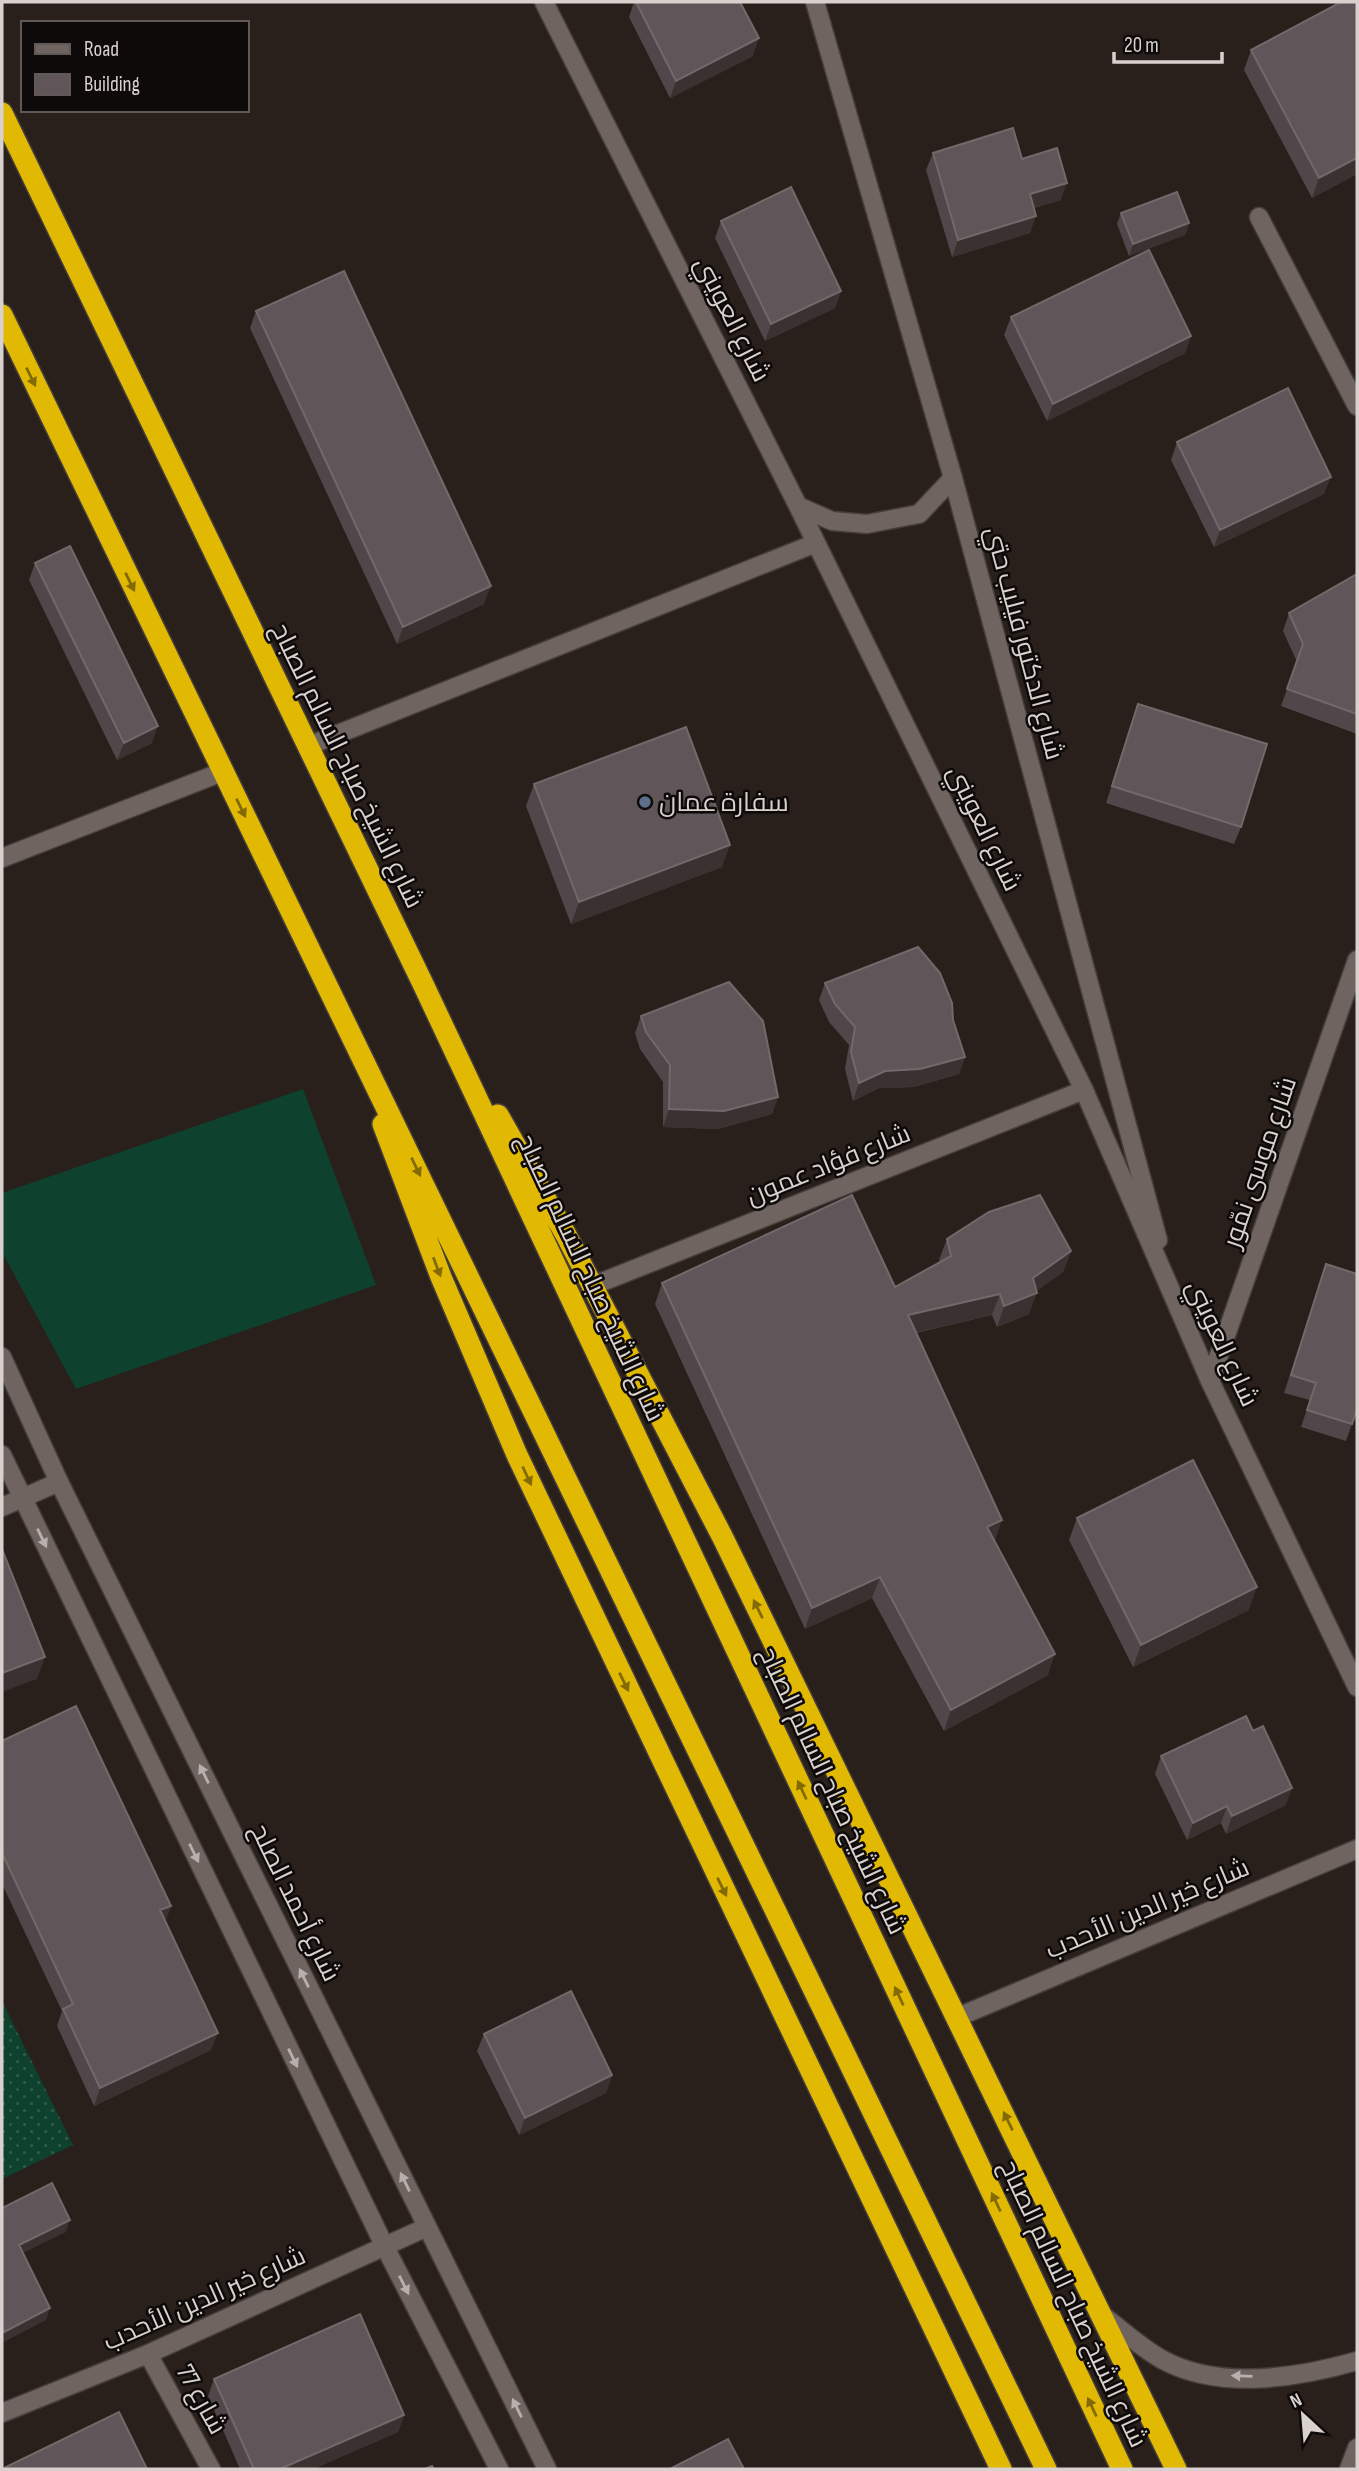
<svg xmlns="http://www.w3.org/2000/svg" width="1359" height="2471" viewBox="0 0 1359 2471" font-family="'Sofia Sans Condensed',Cairo,sans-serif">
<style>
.grass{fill:url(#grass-dots)}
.pitch{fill:#0e412e}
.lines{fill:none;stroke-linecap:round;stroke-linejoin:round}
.pedestrian-casing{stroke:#453d3a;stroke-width:21}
.minor-casing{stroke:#453d3a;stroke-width:21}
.tertiary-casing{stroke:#453d3a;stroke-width:21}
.motorway-casing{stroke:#453d3a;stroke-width:24}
.pedestrian{stroke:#6f645f;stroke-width:18}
.minor{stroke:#6f645f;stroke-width:18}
.tertiary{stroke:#6f645f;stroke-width:18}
.motorway{stroke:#e2b902;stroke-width:21}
.wall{fill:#51464a}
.shaded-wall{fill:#3b3131}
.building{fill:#605558;stroke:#72696b;stroke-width:2}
.oneway{fill:#836a05}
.oneway2{fill:#b8b0ad}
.service-dot{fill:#5c6f8a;stroke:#0e0a09;stroke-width:2.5}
.labels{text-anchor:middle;stroke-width:5;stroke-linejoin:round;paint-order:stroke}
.street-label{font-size:26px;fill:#d8d1ce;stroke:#0e0a09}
.poi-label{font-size:26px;fill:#d8d1ce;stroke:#0e0a09;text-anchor:start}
</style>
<defs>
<pattern id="grass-dots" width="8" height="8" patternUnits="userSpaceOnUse" patternTransform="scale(1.75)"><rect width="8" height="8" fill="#0e412e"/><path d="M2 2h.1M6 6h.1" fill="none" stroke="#305b4b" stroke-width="1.8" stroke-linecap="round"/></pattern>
</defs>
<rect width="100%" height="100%" fill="#29201b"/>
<path class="grass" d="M2,2001L73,2145L2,2179Z"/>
<path class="pitch" d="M303,1089L376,1285L76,1389L2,1252V1193Z"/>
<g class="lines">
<defs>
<path id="pedestrian" d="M1259,217L1357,406"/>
<path id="minor" d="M544,2L798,506L1084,1090L1210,1381L1357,1687
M815,2L953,478L1158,1240
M798,506L832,521L867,524L919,514L953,478
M308,746L816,543
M2,858L222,772
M592,1286L1084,1090
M1210,1381L1357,960
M2,1507L59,1482
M148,2354L211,2469
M2,2413L148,2354L427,2227"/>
<path id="tertiary" d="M2,1357L59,1482L547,2469
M2,1455L384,2245L499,2469
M958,2017L1357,1849
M1102,2315C1122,2330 1141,2348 1163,2360C1221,2391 1297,2378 1357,2361
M1349,2469L1357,2448"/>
<path id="motorway" d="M2,113L424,986L1122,2469
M2,315L1046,2469
M498,1115L566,1235L723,1538L1176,2469
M383,1124L441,1277L517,1455L1001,2469"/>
</defs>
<use href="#pedestrian" class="pedestrian-casing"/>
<use href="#minor" class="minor-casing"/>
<use href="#tertiary" class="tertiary-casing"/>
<use href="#motorway" class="motorway-casing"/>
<use href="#pedestrian" class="pedestrian"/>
<use href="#minor" class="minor"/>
<use href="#tertiary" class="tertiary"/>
<use href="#motorway" class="motorway"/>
</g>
<path class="wall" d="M634,2H740L753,56L670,98L629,17Z
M1357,2V174L1312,198L1244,70L1251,50Z
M933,153L1022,159L1061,200L1034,208L1030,233L952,257L926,170Z
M1121,213L1189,223L1185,235L1129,256L1117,224Z
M721,221L841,291L835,308L765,341L715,238Z
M256,311L484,604L397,644L250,328Z
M1011,317L1191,336L1185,353L1047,421L1004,335Z
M1177,442L1324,494L1214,547L1171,460Z
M35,563L152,743L117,760L29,580Z
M1357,574V734L1281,706L1297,662L1283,631L1289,613Z
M1138,704L1241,827L1234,844L1106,803Z
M534,784L722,867L571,924L526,806Z
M825,983L965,1057L959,1074L914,1087L879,1088L853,1101L845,1069L849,1045L829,1022L819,1000Z
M641,1016L778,1097L772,1114L718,1129L663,1127V1082L640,1049L635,1033Z
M947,1239L1071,1251L1063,1272L1036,1291L1029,1314L997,1327L992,1315L916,1333L995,1541L1048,1675L944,1731L872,1598L805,1629L655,1304L662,1283L895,1287L940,1262L939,1260Z
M1326,1264L1352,1424L1346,1441L1301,1427L1310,1400L1284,1393Z
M1077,1518L1249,1610L1133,1667L1069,1540Z
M1253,1731L1286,1805L1226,1834L1221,1823L1187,1840L1155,1774L1161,1756Z
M2,1741L171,1906L165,1921L211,2050L94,2106L57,2026L62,2011L2,1884Z
M484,2034L612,2075L606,2093L519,2135L477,2051Z
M214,2379L404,2415L398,2432L313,2469H240L208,2396Z"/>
<path class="shaded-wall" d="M759,38L753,56L670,98L676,81Z
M1357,158V174L1312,198L1319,178Z
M1067,183L1061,200L1023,211L1030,194Z
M1036,216L1030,233L952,257L958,240Z
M1189,223L1185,235L1129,256L1133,244Z
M841,291L835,308L765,341L771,324Z
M1191,336L1185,353L1047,421L1053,404Z
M1331,477L1324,494L1214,547L1220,530Z
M491,586L484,604L397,644L403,627Z
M158,726L152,743L117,760L124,743Z
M730,845L722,867L571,924L579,902Z
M965,1057L959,1074L914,1087L879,1088L853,1101L859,1083L885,1071Z
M778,1097L772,1114L718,1129L663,1127L669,1109Z
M1071,1251L1063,1272L1030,1296L1037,1293L1029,1314L997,1327L1004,1306L1033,1278Z
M1000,1294L992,1315L900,1336L908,1315Z
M1002,1520L995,1541L987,1527Z
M880,1577L872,1598L805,1629L812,1608Z
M1257,1587L1249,1610L1133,1667L1141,1645Z
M1055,1654L1048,1675L944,1731L951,1710Z
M45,1657L37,1679L2,1692V1673Z
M1292,1788L1286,1805L1226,1834L1232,1816Z
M1227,1806L1221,1823L1187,1840L1193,1823Z
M171,1906L165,1923L160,1910Z
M218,2033L211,2050L94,2106L100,2088Z
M612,2075L606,2093L519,2135L525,2118Z
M70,2220L66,2232L15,2257L19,2245Z
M50,2308L46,2320L2,2343V2338L4,2332Z
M404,2415L398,2432L313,2469H280Z"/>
<path class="building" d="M636,2H740L759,38L676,81Z
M1341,2H1357V158L1319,178L1251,50Z
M1013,128L1022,159L1057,148L1067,183L1030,194L1036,216L958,240L933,153Z
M791,187L841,291L771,324L721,221Z
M1177,192L1189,223L1133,244L1121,213Z
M1149,250L1191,336L1053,404L1011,317Z
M344,271L491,586L403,627L256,311Z
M1288,388L1331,477L1220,530L1177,442Z
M70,546L158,726L124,743L35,563Z
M1357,574V714L1287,689L1303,644L1289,613Z
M1138,704L1267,744L1241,827L1112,786Z
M686,727L730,845L579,902L534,784Z
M918,947L940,973L952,1003L953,1020L965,1057L920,1069L885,1071L859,1083L851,1052L855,1027L835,1004L825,983Z
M729,982L763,1021L778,1097L724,1111L669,1109L670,1065L646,1032L641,1016Z
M852,1195L895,1287L951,1256L947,1239L989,1212L1040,1195L1071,1251L1033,1278L1037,1293L1004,1306L1000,1294L908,1315L1002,1520L987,1527L1055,1654L951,1710L880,1577L812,1608L662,1283Z
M1326,1264L1357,1274V1409L1352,1424L1307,1410L1316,1383L1291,1375Z
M1193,1460L1257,1587L1141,1645L1077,1518Z
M2,1549L45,1657L2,1673Z
M76,1706L171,1906L160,1910L218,2033L100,2088L63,2009L73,2004L2,1853V1741Z
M1246,1716L1253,1731L1263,1726L1292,1788L1232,1816L1227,1806L1193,1823L1161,1756Z
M571,1991L612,2075L525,2118L484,2034Z
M52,2183L70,2220L19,2245L50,2308L4,2332L2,2327V2208Z
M360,2314L404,2415L280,2469H254L214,2379Z
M119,2412L147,2469H2Z
M728,2439L744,2469H670Z
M432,2466L434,2469H425Z"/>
<defs><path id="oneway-solid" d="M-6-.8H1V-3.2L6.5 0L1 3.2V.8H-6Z" transform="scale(1.75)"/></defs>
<g class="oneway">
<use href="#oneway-solid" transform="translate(31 377) rotate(64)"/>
<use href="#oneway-solid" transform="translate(130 582) rotate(64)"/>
<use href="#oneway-solid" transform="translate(241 808) rotate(64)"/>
<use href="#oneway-solid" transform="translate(416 1167) rotate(64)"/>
<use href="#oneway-solid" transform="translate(437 1267) rotate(69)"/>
<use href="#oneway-solid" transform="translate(527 1476) rotate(65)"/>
<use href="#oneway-solid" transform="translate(758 1609) rotate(-116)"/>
<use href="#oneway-solid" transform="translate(624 1682) rotate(64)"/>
<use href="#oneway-solid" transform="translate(802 1790) rotate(-115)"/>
<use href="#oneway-solid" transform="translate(722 1887) rotate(64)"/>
<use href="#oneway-solid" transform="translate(899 1996) rotate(-115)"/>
<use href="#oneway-solid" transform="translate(1008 2121) rotate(-116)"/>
<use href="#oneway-solid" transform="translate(996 2202) rotate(-115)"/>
<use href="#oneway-solid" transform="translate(1092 2407) rotate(-115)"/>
</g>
<g class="oneway2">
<use href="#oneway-solid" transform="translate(42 1538) rotate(64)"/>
<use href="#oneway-solid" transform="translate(204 1774) rotate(-116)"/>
<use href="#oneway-solid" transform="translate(194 1853) rotate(64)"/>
<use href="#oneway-solid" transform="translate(304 1978) rotate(-116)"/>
<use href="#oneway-solid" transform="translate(293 2058) rotate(64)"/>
<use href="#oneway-solid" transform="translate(405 2182) rotate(-116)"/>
<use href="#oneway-solid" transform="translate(404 2285) rotate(63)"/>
<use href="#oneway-solid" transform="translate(1242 2376) rotate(-178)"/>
<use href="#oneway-solid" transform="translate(517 2408) rotate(-116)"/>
</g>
<circle class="service-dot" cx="645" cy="802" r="7"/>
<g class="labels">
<g class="street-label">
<text transform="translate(733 319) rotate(63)" y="9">شارع العويني</text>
<text transform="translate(1025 643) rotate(75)" y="9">شارع الدكتور فيليب حتي</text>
<text transform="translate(348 765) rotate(64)" y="9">شارع الشيخ صباح السالم الصباح</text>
<text transform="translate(985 828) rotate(64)" y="9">شارع العويني</text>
<text transform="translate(1259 1162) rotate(-71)" y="9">شارع موسى نمّور</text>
<text transform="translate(828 1164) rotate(-22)" y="9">شارع فؤاد عمون</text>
<text transform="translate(591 1277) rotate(65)" y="9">شارع الشيخ صباح السالم الصباح</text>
<text transform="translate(1223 1343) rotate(65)" y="9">شارع العويني</text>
<text transform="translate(833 1790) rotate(65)" y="9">شارع الشيخ صباح السالم الصباح</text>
<text transform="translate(296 1902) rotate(64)" y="9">شارع أحمد الصلح</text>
<text transform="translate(1147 1908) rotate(-23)" y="9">شارع خير الدين الأحدب</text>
<text transform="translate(204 2298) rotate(-24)" y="9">شارع خير الدين الأحدب</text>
<text transform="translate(1074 2303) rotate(65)" y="9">شارع الشيخ صباح السالم الصباح</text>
<text transform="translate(202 2399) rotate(61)" y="9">شارع 77</text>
</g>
<g class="poi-label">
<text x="659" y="811">سفارة عمان</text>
</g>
</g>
<rect width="1359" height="2471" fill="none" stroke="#d8d1ce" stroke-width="7"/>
<rect x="21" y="21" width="228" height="91" fill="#0e0a09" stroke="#5f5a58" stroke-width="2"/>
<rect x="35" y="44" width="35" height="10" fill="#6f645f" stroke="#5f5a58" stroke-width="2"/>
<text x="84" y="56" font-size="21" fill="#d8d1ce">Road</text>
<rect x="35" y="74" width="35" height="21" fill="#605558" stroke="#5f5a58" stroke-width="2"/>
<text x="84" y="91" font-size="21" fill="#d8d1ce">Building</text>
<g transform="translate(1303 2415) rotate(334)" stroke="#0e0a09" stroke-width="5" paint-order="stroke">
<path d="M0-5L12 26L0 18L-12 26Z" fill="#d8d1ce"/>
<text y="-10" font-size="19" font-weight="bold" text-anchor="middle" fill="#d8d1ce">N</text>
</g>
<path d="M1114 52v10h108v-10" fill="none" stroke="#d8d1ce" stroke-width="3.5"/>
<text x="1124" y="52" font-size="21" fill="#d8d1ce" stroke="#0e0a09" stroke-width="5" paint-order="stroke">20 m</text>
</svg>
